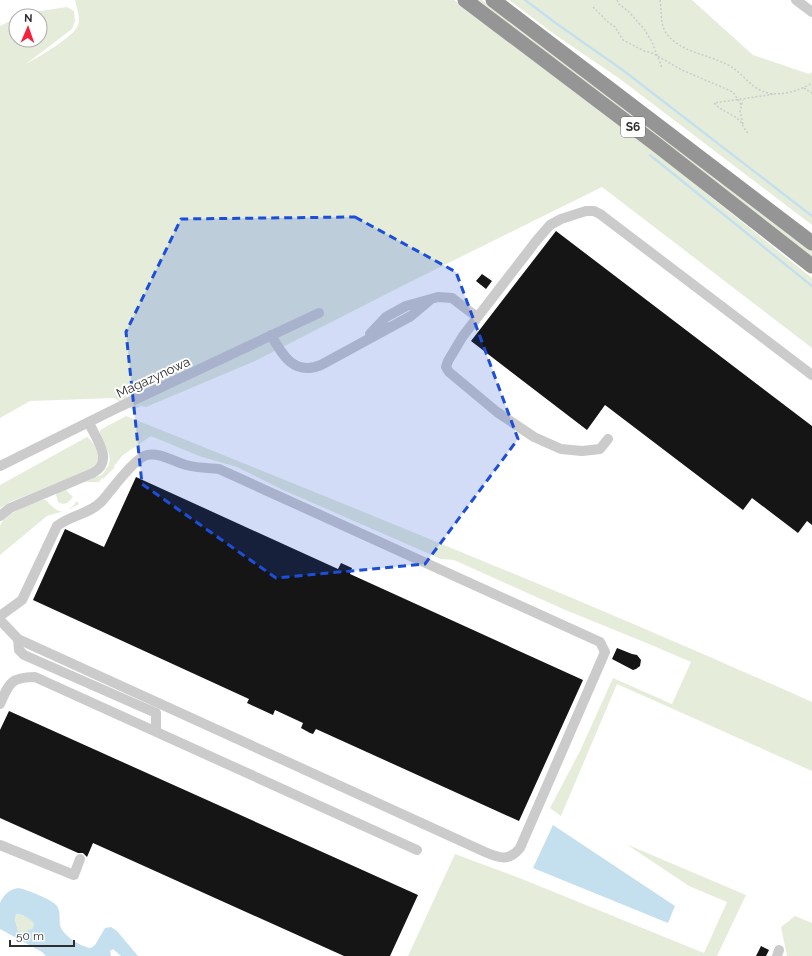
<svg xmlns="http://www.w3.org/2000/svg" width="812" height="956" viewBox="0 0 812 956" font-family="Raleway,sans-serif">
<style>
.green{fill:#e5edda}
.water{fill:#c4e0ee;fill-rule:evenodd}
.lines{fill:none;stroke-linecap:round;stroke-linejoin:round}
.stream{stroke:#c4e0ee;stroke-width:2.5}
.building{fill:#151515}
.path{stroke:#cbcbcb;stroke-width:1.5;stroke-dasharray:2 2;stroke-linecap:butt}
.minor{stroke:#cbcbcb;stroke-width:10}
.highway{stroke:#959595;stroke-width:15}
.marked{fill:#1d4ed8;fill-opacity:0.2;stroke:#1d4ed8;stroke-width:3;stroke-dasharray:8 5;stroke-linejoin:round}
.labels{text-anchor:middle;stroke-width:4;stroke-linejoin:round;paint-order:stroke}
.shield{fill:#fff;stroke:#6d6d6d;stroke-width:1}
.shield-label{font-size:12px;font-weight:bold;fill:#2e2e2e}
.street-label{font-size:13px;fill:#2e2e2e;stroke:#fff}
</style>
<rect width="100%" height="100%" fill="#fff"/>
<path class="green" d="M75,0H454L652,150L812,278V348L602,187L404,285L255,361L146,407L141,406L133,410L114,398L30,401L0,418V26L16,18V40H40V16H21L28,13L67,7L74,11L75,21L72,29L26,64C37,58 75,36 78,25C81,17 76,7 75,0Z
M474,0H482L812,251V257Z
M509,0H692L753,55L809,74L812,72V225L620,79L554,34Z
M126,416C355,508 586,601 812,702V771L617,684L561,816L550,808L580,751L613,678L672,704L691,662L649,644L563,609L454,560L441,559L281,489L237,467L199,456L151,436L123,455L114,466L115,467L103,479L102,478L99,482H84L66,490L73,497C68,503 65,506 58,502L56,495L57,493L103,474L108,466L110,460L109,454L100,434V430Z
M87,437C99,448 104,458 90,470L10,502L0,508V485Z
M42,500H46C57,513 65,517 77,501L79,504L68,510L47,516L0,555C0,547 0,534 0,526C4,513 30,505 42,500Z
M626,844L746,895L717,956H408L455,854L517,877L704,953L727,902L689,886Z
M16,914C24,914 29,918 34,922L33,928L22,933L18,931L15,920Z
M795,916L812,923V956H787L781,927Z"/>
<path class="water" d="M553,825L675,906L668,923L533,868Z
M18,888C26,889 53,900 57,906C61,913 59,918 60,925C62,935 81,947 91,948L95,945L105,928L111,927L117,931L138,956H121L113,949L110,951L111,956H46L42,952L0,929V903C4,894 9,890 18,888ZM16,914C23,914 29,918 34,923L33,928L22,933L18,931L15,920Z"/>
<g class="lines">
<path class="stream" d="M525,0L557,24L624,71L812,216
M650,155L812,286"/>
</g>
<path class="building" d="M556,231L812,426V525L807,521L798,533L752,498L743,510L605,405L587,430L471,341Z
M482,274L492,281L486,289L476,281Z
M136,477L338,569L341,563L352,568L350,574L583,680L519,821L316,729L313,734L310,733L301,728L303,723L275,710L273,715L247,703L249,699L33,600L65,529L104,547Z
M617,648L632,654L637,655L641,660L640,666L636,669L633,670L612,659Z
M9,711L418,895L390,956H344L93,843L87,857L83,853H78L0,818V730Z
M761,946L769,950L766,956H756Z"/>
<g class="lines">
<path class="path" d="M617,0L619,4L629,12L644,29L652,42L662,68
M660,0C662,10 660,25 666,33C681,53 708,54 728,65C741,71 749,86 762,91C777,98 799,91 812,83
M593,7L608,22L615,27L623,40L644,51L652,53L682,70L733,92L742,106
M804,88L812,93
M743,124L740,111L743,100
M748,133C744,129 743,124 739,120C731,113 721,111 714,103L775,94"/>
<path class="minor" d="M796,0L812,12
M370,334L386,317L406,306L438,297L452,298L477,317
M271,335C282,355 294,376 321,365L411,316L430,300
M608,439L600,449L582,451L561,449L534,437L497,412L449,372L446,367L448,361L463,336L537,240L550,225L561,219L586,211H594L600,214L812,375
M0,466L115,409L319,313
M0,516L10,508L93,473C114,461 97,440 89,423
M0,616L22,600L57,526C71,515 90,514 102,501C112,490 134,458 147,455C160,452 174,462 186,465C197,468 208,468 219,469L600,642L605,652L520,848C509,862 499,858 485,852L18,639L0,620
M18,639L19,650L24,655L156,713V732
M0,704C9,683 11,677 35,677L417,850
M0,845L74,875L80,859
M777,956L779,950"/>
<path class="highway" d="M465,0L657,145L812,266
M493,0L812,243"/>
</g>
<path class="marked" d="M355,217L456,272L518,439L425,564L276,578L142,484L126,332L181,219Z"/>
<g class="labels">
<rect class="shield" x="621" y="117" width="24" height="20" rx="3"/>
<g class="shield-label">
<text x="633" y="131">S6</text>
</g>
<g class="street-label">
<text transform="translate(153 377) rotate(-25)" y="5">Magazynowa</text>
</g>
</g>
<g transform="translate(28 28) rotate(2)"><circle r="19" fill="#ffffff" stroke="#ababab"/>
<path d="M0-3L7 15L0 10L-7 15Z" fill="#f4213a"/>
<text y="-6" font-size="11" font-weight="bold" text-anchor="middle" fill="#2e2e2e">N</text>
</g>
<path d="M10 940v6h64v-6" fill="none" stroke="#2e2e2e" stroke-width="2"/>
<text x="16" y="940" font-size="12" fill="#2e2e2e" stroke="#ffffff" stroke-width="3" paint-order="stroke">50 m</text>
</svg>
